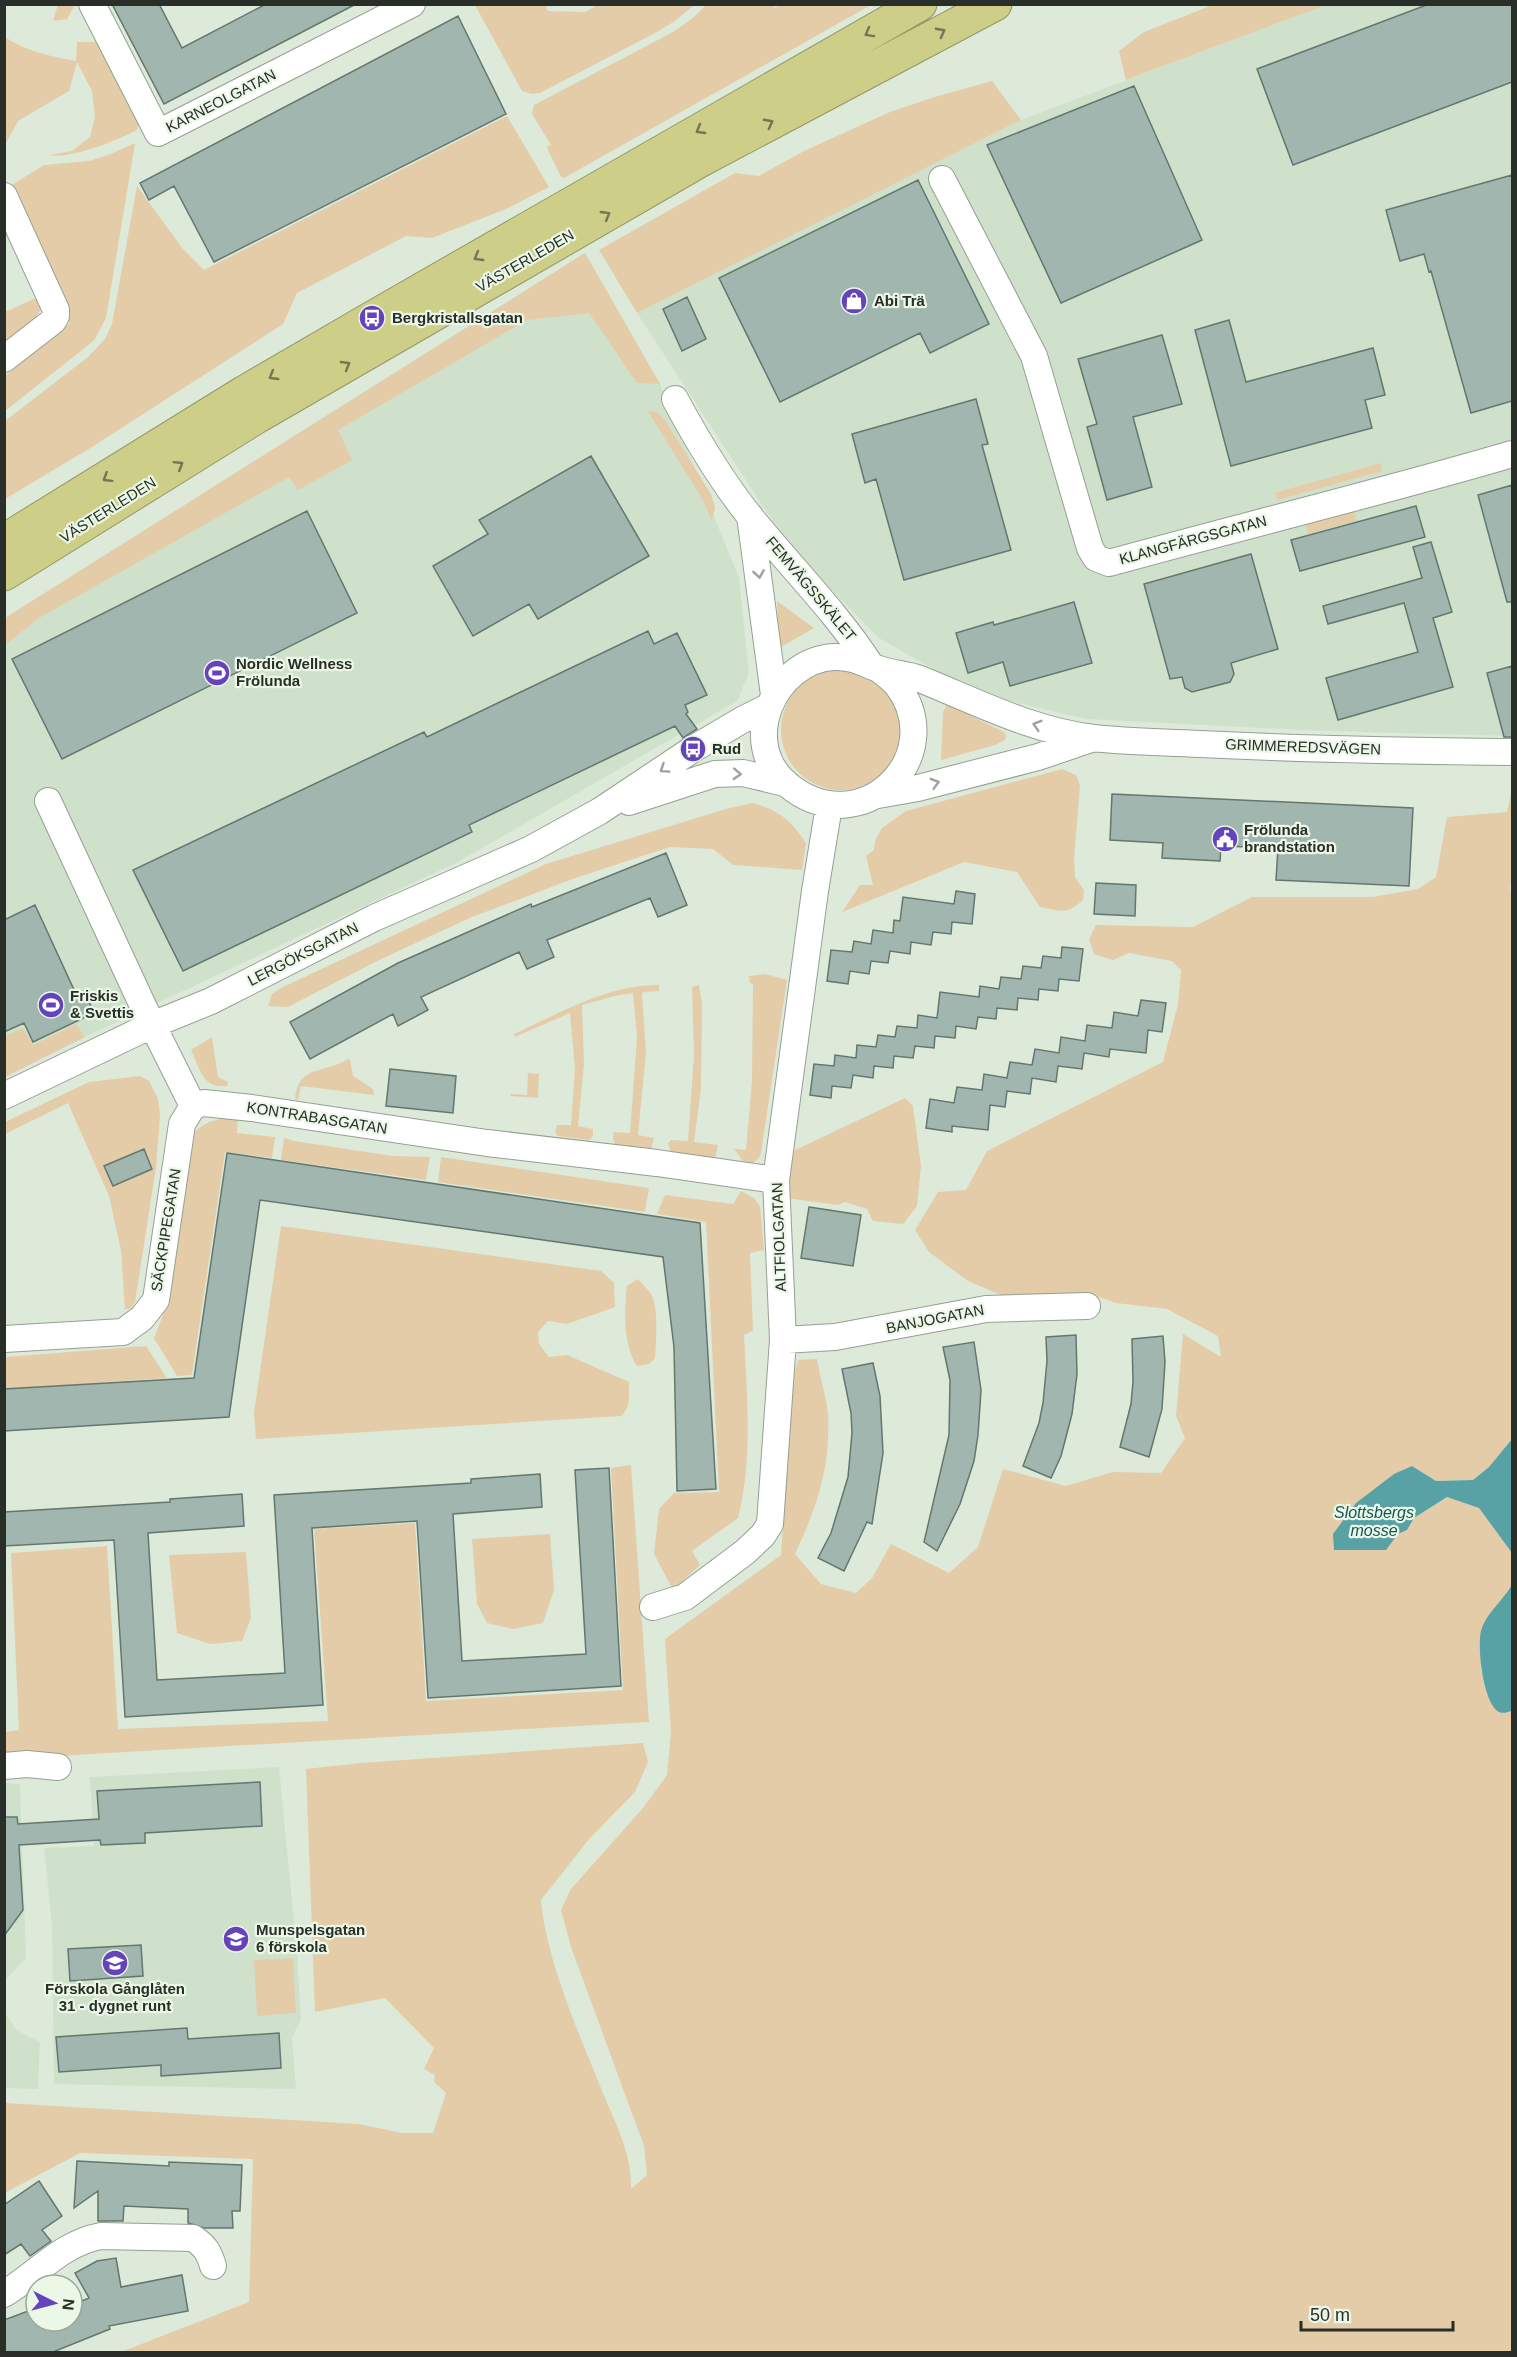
<svg xmlns="http://www.w3.org/2000/svg" width="1517" height="2357" viewBox="0 0 1517 2357" font-family="Arial,sans-serif">
<style>
.built{fill:#cfe1cb}
.green{fill:#e4cca8}
.water{fill:#58a2a6}
.building{fill:#a1b6ae;stroke:#63776f;stroke-width:1.5}
.lines{fill:none;stroke-linecap:round;stroke-linejoin:round}
.minor-casing{stroke:#94a091;stroke-width:28}
.highway-casing{stroke:#949666;stroke-width:35}
.minor{stroke:#fff;stroke-width:26}
.highway{stroke:#cdce88;stroke-width:33}
.oneway{stroke:#737653}
.oneway2{stroke:#9fa19e}
.labels{text-anchor:middle;stroke-width:4.5;stroke-linejoin:round;paint-order:stroke}
.street-label{font-size:15px;fill:#292e28;stroke:#ebf8e7}
.poi-label{font-size:15px;font-weight:bold;fill:#292e28;stroke:#ebf8e7;text-anchor:start}
.water-label{font-size:16px;font-style:italic;fill:#135457;stroke:#ebf8e7}
</style>
<rect width="100%" height="100%" fill="#ddeada"/>
<path class="built" d="M1326,5H1512V736L1323,731L1086,719L975,693L879,638L790,548L637,313L1021,120Z
M585,253L660,384L739,578L749,673L737,701L458,862L85,1037L5,1077V618Z
M279,1767L297,1952L301,2020L292,2037L296,2089L54,2084L52,1926L44,1848L94,1846L90,1777Z
M5,1783L20,1784L26,1958L6,1979L5,1984Z
M5,2012L16,2030L40,2042L38,2089L5,2088Z"/>
<path class="green" d="M58,4H75V5L67,19L53,21Z
M783,4L871,5L564,178L561,177L548,150L547,146L551,145L532,114L534,105L673,32L693,18L706,5H773L774,8Z
M1215,4L1326,5L1126,80L1119,51L1144,32Z
M475,5H545L548,11L585,12L598,5H694L675,21L657,32L540,93L532,94L522,91Z
M5,37C27,52 50,56 76,61L77,42H97L139,121L137,130C116,141 71,159 49,155L72,151L90,137L95,117L92,91L77,62L69,91L18,121L5,145Z
M992,81L1021,120L637,313L599,250L735,173L759,176L804,151L890,112L931,98Z
M507,116L549,187L506,209L432,238L406,236L297,293L283,324L92,447L5,499V421L88,357L105,339L112,324L137,186L183,249L204,270Z
M133,144H135L106,318L95,339L86,347L5,411V376L70,323L10,186L44,165L89,161L108,155Z
M585,253L660,384L637,383L589,313L527,320L338,430L352,460L298,490L289,477L39,618L5,645V618Z
M43,295L44,305L35,318L5,345V312Z
M648,411L657,412L664,419L711,494L715,507L712,521L704,502Z
M1381,463L1382,471L1277,500L1276,492H1278Z
M1351,511L1355,512L1356,521L1308,534L1306,525Z
M777,601L814,628L781,647H779Z
M781 730a60 60 0 1 1 120 0a60 60 0 1 1-120 0Z
M947,704L1004,732L1006,735L1005,740L995,745L941,760L943,712Z
M1062,769L1076,775L1080,785L1074,859L1075,877L1084,890L1083,900C1066,915 1061,911 1040,907L1017,872L964,862L842,912L860,885H873L866,856L874,850L875,841L882,828L906,811Z
M1512,789V874L1510,887L1512,903V1439L1489,1467L1473,1480L1436,1481L1412,1466L1334,1550H1385L1398,1534L1407,1530L1414,1518L1447,1497L1479,1508L1512,1553V1584L1481,1631V1669L1487,1695L1506,1713L1512,1711V2352H121L249,2302L253,2159L80,2153L5,2193V2103L359,2124L402,2133H433L446,2093L434,2082L435,2075L424,2069L434,2048L385,1998L315,2012L306,1769L361,1763L643,1743L648,1762L635,1792L590,1838L541,1900C546,1960 580,2036 603,2093C616,2125 632,2153 631,2189L647,2175L644,2146L571,1947L561,1910L571,1889L643,1808L667,1775L671,1733L665,1639L781,1555L793,1378L798,1360L817,1359C820,1377 826,1396 828,1414C831,1466 817,1507 795,1554L821,1584L856,1593L872,1578L891,1544L949,1573L978,1547L1003,1469L1066,1486L1113,1472L1161,1473L1185,1438L1176,1416L1183,1334L1221,1357L1218,1336L1167,1309L1116,1303L1088,1293L1001,1295L968,1281L929,1252L915,1230L938,1192L966,1190L987,1151L1163,1062L1178,1004L1181,970L1172,961L1129,953L1113,960L1094,954L1089,939L1096,925L1193,927L1252,897H1373L1418,889L1436,877L1447,817L1507,812Z
M752,803C779,810 791,820 806,843L802,870L733,865L713,849L670,847L578,877L472,917L379,960L288,1007L268,1006L272,994L279,989L546,864L726,809Z
M765,974L787,980L761,1153L759,1158L749,1166L746,1165L734,1149L746,1150L752,1081L753,984L750,983L749,976Z
M659,985V991L644,992L642,994L646,1052L638,1135L654,1138L651,1149L615,1145L613,1138L614,1132L630,1133L637,1037L633,993L619,995L582,1005L584,1064L578,1126L593,1129V1136L589,1140L558,1136L555,1133L557,1125H571L575,1068L570,1013L515,1037L514,1034C557,1014 610,984 659,985Z
M699,985L702,1004L701,1088L694,1142L718,1145L715,1159L674,1154L671,1152L668,1143L671,1140L688,1141L694,1055L692,987Z
M76,1024L85,1037L5,1077V1036L23,1028L33,1045Z
M212,1037L218,1077L228,1082L227,1086C202,1089 200,1068 191,1050Z
M348,1059L350,1060L353,1076L373,1089L374,1095L301,1086L298,1100L295,1099C298,1064 325,1074 348,1059Z
M528,1073L539,1074L538,1098L510,1096L511,1094L527,1095Z
M140,1076L149,1081L158,1099L160,1115L156,1168L135,1302L131,1308L125,1310L121,1250L109,1196L68,1103L5,1134V1122L89,1082Z
M905,1098L913,1106L921,1166L917,1206L903,1224L873,1221L867,1209L845,1202L838,1205L786,1198L793,1151Z
M226,1118L238,1119L237,1133L275,1137L272,1158L225,1152L192,1375L177,1376L154,1338L163,1315C167,1285 180,1150 194,1133C202,1123 214,1120 226,1118Z
M284,1138L294,1141L393,1156L430,1157L426,1180L281,1160Z
M441,1157L649,1188L645,1212L438,1182Z
M741,1191L754,1198L760,1206L764,1250L750,1253L753,1331L744,1335C747,1395 753,1459 738,1518L692,1551L700,1565L673,1590L654,1554L659,1509L674,1493L719,1492L706,1222L657,1214L665,1195L733,1204Z
M281,1226L601,1271L614,1283L615,1307L567,1324L548,1321L538,1332L539,1344L549,1357L567,1355L629,1382C629,1394 631,1408 621,1416L256,1439L254,1413Z
M638,1279C642,1284 648,1289 651,1294C659,1307 656,1343 655,1358L649,1364L637,1366C623,1345 624,1310 627,1286Z
M146,1346L167,1378L5,1389V1357Z
M631,1465L649,1722L5,1759V1732L19,1730L11,1553L107,1546L118,1729L328,1721L314,1529L415,1523L426,1701L623,1690L611,1468Z
M550,1534L554,1590L543,1623L513,1629L487,1623L477,1604L472,1539Z
M246,1552L251,1618L242,1641L210,1644L177,1633L169,1555Z
M293,1958L296,2013L257,2016L254,1960Z"/>
<path class="water" d="M1512,1439V1553L1479,1508L1447,1497L1414,1518L1407,1530L1398,1534L1386,1550H1334L1333,1534L1356,1503L1394,1474L1412,1466L1436,1481L1473,1480L1489,1467Z
M1512,1584V1711C1508,1712 1503,1714 1499,1712C1483,1704 1477,1647 1481,1631C1486,1613 1504,1600 1512,1584Z"/>
<path class="building" d="M112,4H159L182,48L266,4H356L164,104Z
M1429,4H1512V82L1293,165L1257,69Z
M458,16L506,114L214,262L174,186L149,200L140,183Z
M1134,86L1202,240L1061,303L987,145Z
M1512,175V401L1471,413L1431,271L1429,272L1424,254L1400,261L1386,210Z
M918,180L989,324L930,353L920,333L780,402L719,278Z
M687,297L706,339L682,351L663,309Z
M1229,320L1246,382L1373,348L1385,395L1365,400L1372,428L1231,466L1195,330Z
M1162,335L1182,404L1133,417L1152,487L1107,500L1087,427L1097,424L1078,359Z
M976,399L988,444L982,445L1011,550L904,580L876,479L865,483L852,434Z
M591,456L649,556L538,619L529,604L473,636L433,566L488,534L479,520Z
M1512,485V602H1507L1478,495Z
M1416,506L1425,537L1300,571L1291,540Z
M307,511L357,613L62,759L12,659Z
M1431,542L1452,612L1433,618L1453,687L1338,720L1326,678L1418,652L1404,603L1328,624L1323,606L1422,578L1413,547Z
M1251,554L1278,649L1231,663L1234,674L1230,682L1192,692L1185,688L1182,677L1170,679L1144,584Z
M1074,602L1092,663L1010,686L1003,662L968,673L956,633L993,622L994,625Z
M648,631L654,644L677,633L707,695L685,705L688,712L686,714L697,729L683,738L675,726L469,825L472,832L183,971L133,870L424,732L427,737Z
M1512,666V737H1504L1487,673Z
M1112,794L1413,808L1409,886L1276,880L1278,848L1221,846L1220,861L1162,858L1163,843L1110,840Z
M666,853L687,905L658,917L650,898L547,940L554,957L527,969L519,952L421,997L428,1010L398,1026L393,1014L310,1059L290,1022L398,963L531,904L532,907Z
M1096,883L1136,885L1135,916L1094,914Z
M956,891L975,894L972,924L952,922L951,934L933,932L931,945L911,942L910,954L890,951L888,963L871,961L869,974L850,971L848,984L827,981L831,950L852,952L854,941L871,944L873,930L893,933L894,920L900,921L903,897L954,904Z
M35,905L76,994L84,991L94,1013L33,1042L24,1023L4,1032V920Z
M1062,947L1083,949L1079,981L1059,979L1058,991L1039,989L1038,1000L1018,998L1017,1010L997,1008L996,1019L978,1017L976,1029L956,1026L955,1038L935,1036L934,1048L915,1046L913,1058L894,1056L893,1068L874,1066L873,1078L853,1075L851,1088L832,1086L831,1098L810,1095L814,1064L834,1066L835,1055L856,1058L857,1045L876,1047L878,1035L895,1037L897,1026L917,1028L918,1015L937,1018L940,992L979,997L980,986L999,989L1001,977L1021,979L1023,966L1041,968L1043,956L1061,958Z
M1141,1000L1166,1003L1162,1032L1148,1030L1146,1053L1110,1049L1109,1057L1084,1053L1082,1069L1058,1066L1056,1082L1032,1078L1030,1094L1007,1091L1005,1107L990,1105L988,1130L952,1126V1132L926,1128L930,1099L954,1103L957,1087L982,1090L984,1074L1007,1078L1010,1062L1032,1065L1035,1049L1059,1053L1061,1037L1085,1041L1087,1025L1112,1028L1114,1012L1138,1016Z
M390,1069L456,1076L453,1113L386,1106Z
M144,1149L152,1169L113,1186L104,1166Z
M227,1153L700,1223L716,1489L677,1491L674,1347L663,1257L260,1200L229,1417L4,1431V1389L194,1378Z
M809,1207L861,1215L853,1266L801,1258Z
M1076,1335L1077,1374L1072,1414L1061,1456L1051,1478L1023,1466L1039,1423L1043,1403L1047,1361L1046,1337Z
M1163,1336L1165,1362L1162,1409L1149,1457L1120,1447L1131,1404L1133,1382L1132,1339Z
M974,1342L981,1390L978,1435L974,1461L960,1504L937,1551L924,1542L949,1435L950,1380L943,1347Z
M873,1363L880,1396L883,1453L872,1524L867,1522L844,1571L818,1558L831,1533L848,1477L852,1433L851,1413L842,1369Z
M609,1468L621,1686L428,1698L417,1521L312,1528L323,1705L125,1717L114,1540L4,1546V1512L170,1502V1499L242,1494L244,1526L148,1533L157,1680L285,1673L274,1495L471,1483V1479L540,1474L542,1507L453,1514L462,1661L586,1654L575,1470Z
M260,1782L262,1826L145,1833V1843L101,1845L100,1840L19,1845L23,1910L4,1936V1817H17L18,1824L99,1819L97,1791Z
M141,1945L143,1976L70,1981L68,1949Z
M187,2028L188,2039L279,2033L281,2068L161,2076V2065L59,2072L56,2037Z
M77,2161L169,2166V2162L242,2165L240,2211H232L233,2228H204L188,2223V2209L124,2206L123,2221H98V2191L74,2208Z
M39,2181L62,2216L42,2230L51,2241L30,2256L21,2244L4,2255V2205Z
M116,2258L121,2287L182,2275L188,2311L109,2326L110,2329L53,2352H4V2320L36,2308V2321H72V2305L89,2298L75,2273L97,2261Z"/>
<g class="lines">
<defs>
<path id="minor" d="M92,4L158,133L412,4
M942,179L1034,356L1090,548L1096,558L1109,563C1243,526 1379,493 1512,454
M4,196L56,310V316L53,321L4,359
M675,399C697,440 722,482 752,519C791,567 836,612 870,664
M750,516L774,695
M880,670C886,675 892,679 897,685C951,756 861,845 788,785C737,744 774,660 834,657C853,656 866,665 882,670C894,674 908,674 920,679C977,702 1033,731 1094,738C1129,742 1165,742 1200,744C1304,749 1408,751 1512,752
M878,795L918,788L1038,757L1094,738
M48,801L144,1008L193,1106
M629,802L715,774L743,773L785,783
M4,1096L152,1025L211,1001L374,918L531,849L600,811L693,749L742,720L768,707
M193,1106L204,1103L252,1108L487,1143L657,1163L776,1180
M4,1339L123,1332L142,1318L156,1300L182,1124L193,1106
M783,1340L835,1337L986,1309L1087,1306
M653,1607L685,1597L745,1552L763,1535L770,1524L783,1340L776,1180L815,891L829,806
M4,1766L27,1764L58,1767
M4,2294C37,2274 62,2243 101,2236L193,2238C205,2246 209,2252 213,2266"/>
<path id="highway" d="M4,541L245,392L372,318L920,4
M4,574L258,416L699,161L995,4"/>
</defs>
<use href="#minor" class="minor-casing"/>
<use href="#highway" class="highway-casing"/>
<use href="#minor" class="minor"/>
<use href="#highway" class="highway"/>
</g>
<defs><path id="oneway-chevron" d="M-2-3.5L2.5 0L-2 3.5" fill="none" stroke-width="1.6" stroke-linecap="round" stroke-linejoin="round" transform="scale(1.5)"/></defs>
<g class="oneway">
<use href="#oneway-chevron" transform="translate(941 32) rotate(-28)"/>
<use href="#oneway-chevron" transform="translate(869 33) rotate(151)"/>
<use href="#oneway-chevron" transform="translate(769 123) rotate(-28)"/>
<use href="#oneway-chevron" transform="translate(700 130) rotate(150)"/>
<use href="#oneway-chevron" transform="translate(606 215) rotate(-30)"/>
<use href="#oneway-chevron" transform="translate(478 257) rotate(150)"/>
<use href="#oneway-chevron" transform="translate(346 365) rotate(-30)"/>
<use href="#oneway-chevron" transform="translate(273 376) rotate(150)"/>
<use href="#oneway-chevron" transform="translate(179 465) rotate(-32)"/>
<use href="#oneway-chevron" transform="translate(107 478) rotate(148)"/>
</g>
<g class="oneway2">
<use href="#oneway-chevron" transform="translate(759 574) rotate(81)"/>
<use href="#oneway-chevron" transform="translate(1037 725) rotate(-163)"/>
<use href="#oneway-chevron" transform="translate(664 769) rotate(146)"/>
<use href="#oneway-chevron" transform="translate(737 774) rotate(3)"/>
<use href="#oneway-chevron" transform="translate(935 783) rotate(-16)"/>
</g>
<defs>
<symbol id="shop-disc" viewBox="-11 -11 22 22"><circle r="9.5" fill="#6543bc" stroke="#ebf8e7"/><path d="M-5-2.5h2.3a2.7 3.5 0 0 1 5.4 0H5L5.5 6h-11ZM-1.5-2.5h3a1.5 2.3 0 0 0-3 0Z" fill="#fff"/></symbol>
<symbol id="bus-disc" viewBox="-11 -11 22 22"><circle r="9.5" fill="#6543bc" stroke="#ebf8e7"/><path d="M-5-6H5V4H4V6H2V4H-2V6H-4V4H-5ZM-3.5-4V0h7V-4ZM-3.5 1.2v1.5H-2V1.2ZM2 1.2v1.5H3.5V1.2Z" fill="#fff"/></symbol>
<symbol id="stadium-disc" viewBox="-11 -11 22 22"><circle r="9.5" fill="#6543bc" stroke="#ebf8e7"/><path d="M0-5a6.5 5 0 1 0 0 10a6.5 5 0 1 0 0-10ZM-3.5-1.8h7v3.6h-7Z" fill="#fff"/></symbol>
<symbol id="civic-disc" viewBox="-11 -11 22 22"><circle r="9.5" fill="#6543bc" stroke="#ebf8e7"/><path d="M-.6-6.5H3V-4.5H.6V-3L4-1V1h2V6H-6V1h2V-1L-.6-3ZM-1.2 2.5V6h2.4V2.5Z" fill="#fff"/></symbol>
<symbol id="school-disc" viewBox="-11 -11 22 22"><circle r="9.5" fill="#6543bc" stroke="#ebf8e7"/><path d="M0-5L7-2L0 1L-7-2ZM-4 1L0 2.5L4 1V4Q0 6-4 4Z" fill="#fff"/></symbol>
</defs>
<g fill-rule="evenodd">
<use href="#shop-disc" x="839" y="286" width="30" height="30"/>
<use href="#bus-disc" x="357" y="303" width="30" height="30"/>
<use href="#stadium-disc" x="202" y="658" width="30" height="30"/>
<use href="#bus-disc" x="678" y="734" width="30" height="30"/>
<use href="#civic-disc" x="1210" y="824" width="30" height="30"/>
<use href="#stadium-disc" x="36" y="990" width="30" height="30"/>
<use href="#school-disc" x="221" y="1924" width="30" height="30"/>
<use href="#school-disc" x="100" y="1948" width="30" height="30"/>
</g>
<g class="labels">
<g class="street-label">
<text transform="translate(221 101) rotate(-27)" y="5">KARNEOLGATAN</text>
<text transform="translate(525 261) rotate(-30)" y="5">VÄSTERLEDEN</text>
<text transform="translate(108 510) rotate(-32)" y="5">VÄSTERLEDEN</text>
<text transform="translate(1193 540) rotate(-15)" y="5">KLANGFÄRGSGATAN</text>
<text transform="translate(811 589) rotate(50)" y="5">FEMVÄGSSKÄLET</text>
<text transform="translate(1303 747) rotate(2)" y="5">GRIMMEREDSVÄGEN</text>
<text transform="translate(303 954) rotate(-27)" y="5">LERGÖKSGATAN</text>
<text transform="translate(317 1118) rotate(9)" y="5">KONTRABASGATAN</text>
<text transform="translate(166 1230) rotate(-81)" y="5">SÄCKPIPEGATAN</text>
<text transform="translate(779 1237) rotate(-92)" y="5">ALTFIOLGATAN</text>
<text transform="translate(935 1319) rotate(-11)" y="5">BANJOGATAN</text>
</g>
<g class="poi-label">
<text x="874" y="306">Abi Trä</text>
<text x="392" y="323">Bergkristallsgatan</text>
<text x="236" y="669">Nordic Wellness<tspan x="236" dy="17">Frölunda</tspan></text>
<text x="712" y="754">Rud</text>
<text x="1244" y="835">Frölunda<tspan x="1244" dy="17">brandstation</tspan></text>
<text x="70" y="1001">Friskis<tspan x="70" dy="17">&amp; Svettis</tspan></text>
<text x="256" y="1935">Munspelsgatan<tspan x="256" dy="17">6 förskola</tspan></text>
<text x="115" y="1994" text-anchor="middle">Förskola Gånglåten<tspan x="115" dy="17">31 - dygnet runt</tspan></text>
</g>
<g class="water-label">
<text x="1374" y="1518">Slottsbergs<tspan x="1374" dy="18">mosse</tspan></text>
</g>
</g>
<rect width="1517" height="2357" fill="none" stroke="#292e28" stroke-width="12"/>
<g transform="translate(54 2303) rotate(96)"><circle r="28" fill="#ebf8e7" stroke="#9da79b" stroke-width="1.5"/>
<path d="M0-4.5L10 22L0 15L-10 22Z" fill="#6543bc"/>
<text y="-9" font-size="16" font-weight="bold" text-anchor="middle" fill="#292e28">N</text>
</g>
<path d="M1301 2321v9h152v-9" fill="none" stroke="#292e28" stroke-width="3"/>
<text x="1310" y="2321" font-size="18" fill="#292e28" stroke="#ebf8e7" stroke-width="4.5" paint-order="stroke">50 m</text>
</svg>
